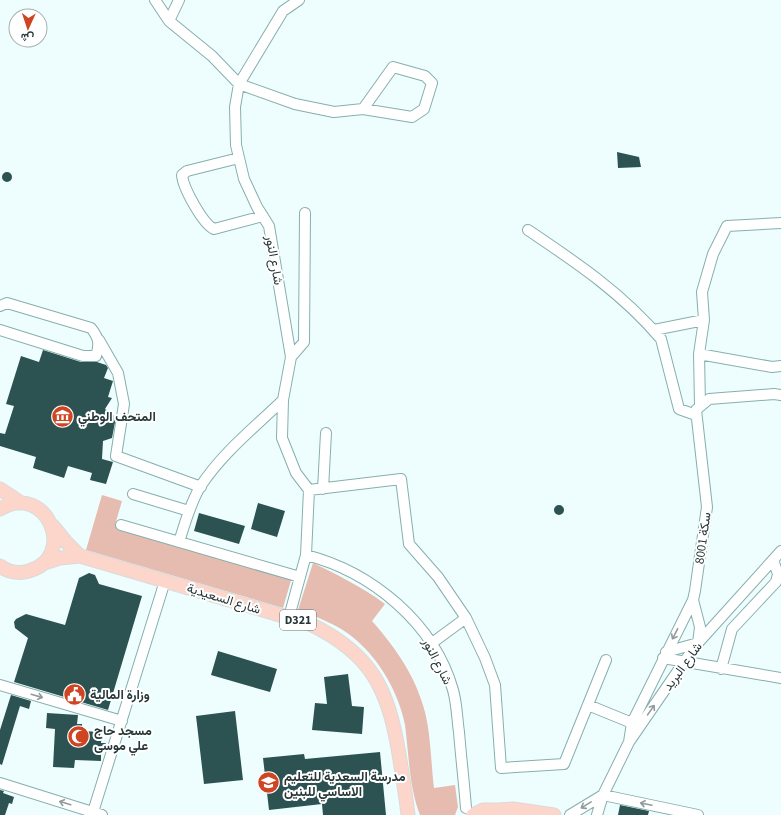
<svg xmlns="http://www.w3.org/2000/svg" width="781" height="815" viewBox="0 0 781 815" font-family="'Source Sans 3',Vazirmatn,sans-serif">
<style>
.green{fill:#e6bcb1}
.building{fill:#2c5352}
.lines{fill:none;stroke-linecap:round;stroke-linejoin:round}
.minor-casing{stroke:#86afad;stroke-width:12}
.major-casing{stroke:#d8dbdb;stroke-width:15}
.minor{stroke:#fff;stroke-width:10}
.major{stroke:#fdd6cb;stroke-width:13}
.oneway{stroke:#929b9b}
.labels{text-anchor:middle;stroke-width:4;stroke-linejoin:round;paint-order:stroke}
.shield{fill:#fff;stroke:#677373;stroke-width:1}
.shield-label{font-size:12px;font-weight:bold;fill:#263737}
.street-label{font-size:13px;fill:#263737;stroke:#fff}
.poi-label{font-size:13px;font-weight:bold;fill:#263737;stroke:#fff;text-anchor:start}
</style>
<rect width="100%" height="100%" fill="#eefefe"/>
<path class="green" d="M102,495L122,501L115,525L292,577L283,608L86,550Z
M313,563C338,575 362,587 385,604L372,621C396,648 416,677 425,712C431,736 431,764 434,788L455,785L458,807L455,815H420C409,787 409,755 405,725C399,693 379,659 355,639C339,625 317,617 298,610Z"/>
<path class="building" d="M617,152L639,157L641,167L618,168Z
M2 177a5 5 0 1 1 10 0a5 5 0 1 1-10 0Z
M43,350L81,362H97L106,365L108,368L104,378L113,381L108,397L112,398L105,409L116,417L112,438L103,441L102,459L113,462L106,484L90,480L92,473L68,466L64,478L33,468L36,457L0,446V433L5,434L14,406L6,404L21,356L39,362Z
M258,503L285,511L277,537L251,529Z
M554 510a5 5 0 1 1 10 0a5 5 0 1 1-10 0Z
M199,513L245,526L239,544L194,531Z
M89,573L95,575L99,584L142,596L108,710L14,682L28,638L15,628L14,622L16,619L26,614L65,625L79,578Z
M218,651L277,669L270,692L211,675Z
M348,674L352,706L364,707L362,734L312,730L315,703L327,704L324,677Z
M11,695L31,701L29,709L20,706L2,765L0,764V730Z
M235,711L243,780L204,784L196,716Z
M47,713L78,715L77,724H82V731L102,732L101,743H106V748L105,751H101V761L75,760L74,768L53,767L55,729L46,728Z
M380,752L386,815H323L322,804L269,810L263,758L304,754L305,759Z
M0,790L4,791L3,793L14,797L12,804L9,803L5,815H0Z
M620,805L649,811L648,815H618Z"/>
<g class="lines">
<defs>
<path id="minor" d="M155,0L169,21L212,56L239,84L235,107L236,145L244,179L257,207L269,226L291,357L283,400L282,438L296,473L309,490L306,555L289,617
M299,0L283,11L239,84L295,104L334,112L363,109L412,117L424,109L432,83L425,76L393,67L363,109
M169,21L179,0
M239,158L187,171L182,175C183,188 203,224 214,229L263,216
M528,230C577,263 622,293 661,339L679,409L696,415
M0,306L7,303L91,328C99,338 100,344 96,356H83L0,330
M654,330L704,320
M99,340L118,373L124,404L116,456L201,487
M699,354L772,367L781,366
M291,357L304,342L305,213
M700,405L699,354L704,320L702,292L713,254L727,226L781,223
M323,489L326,433
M309,490L401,479L409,544L438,577L466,618L485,658L495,685L501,768L564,764L606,660
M133,494L189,511
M121,525L300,577
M179,542C185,523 190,504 200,487C222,453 255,427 283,400
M306,555C372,572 434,623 453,690C457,704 457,719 459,732C461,757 464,782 466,808
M693,600L700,627L698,643
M432,643L466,618
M666,652L698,643
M663,658L781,678
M721,669L732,629L776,582L778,574L773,560
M0,685L122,721
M588,705L632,723
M629,742L632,723L693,600L695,591L707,507L696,410L709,399L774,394L781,395
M0,783L102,815
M603,795L698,815
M93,812L165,581
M570,815L603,795
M597,815L603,795L629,742L684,662L698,643L781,551"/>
<path id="major" d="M0,489L21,503
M0,509C47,481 78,557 29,571C19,574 8,572 0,566
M53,526L66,542L80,556
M42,564L60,558L80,556L310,624C372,654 388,689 399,754C402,774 406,795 408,815
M473,815L483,810H495
M486,815L497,810L513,809L554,815"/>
</defs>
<use href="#minor" class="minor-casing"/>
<use href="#major" class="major-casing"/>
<use href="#minor" class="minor"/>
<use href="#major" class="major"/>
</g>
<defs><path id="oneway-shaft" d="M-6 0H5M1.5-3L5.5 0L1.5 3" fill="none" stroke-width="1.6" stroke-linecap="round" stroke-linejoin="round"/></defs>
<g class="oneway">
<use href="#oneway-shaft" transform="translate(675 634) rotate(117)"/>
<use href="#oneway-shaft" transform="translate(37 696) rotate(16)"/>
<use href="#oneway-shaft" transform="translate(651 710) rotate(-55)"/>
<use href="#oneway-shaft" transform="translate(65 803) rotate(-163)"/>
<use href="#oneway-shaft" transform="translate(646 804) rotate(-168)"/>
<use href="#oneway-shaft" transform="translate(586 805) rotate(149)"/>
</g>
<defs>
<symbol id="museum-disc" viewBox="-11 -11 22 22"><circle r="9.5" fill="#cf4522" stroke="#fff"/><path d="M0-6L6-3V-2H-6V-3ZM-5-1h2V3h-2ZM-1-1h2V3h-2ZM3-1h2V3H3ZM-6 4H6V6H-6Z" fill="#fff"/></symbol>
<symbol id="civic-disc" viewBox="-11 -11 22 22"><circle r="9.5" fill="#cf4522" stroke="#fff"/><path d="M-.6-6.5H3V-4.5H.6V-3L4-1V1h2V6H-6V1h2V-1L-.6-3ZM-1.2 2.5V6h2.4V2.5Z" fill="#fff"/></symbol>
<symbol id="mosque-disc" viewBox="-11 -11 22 22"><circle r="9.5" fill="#cf4522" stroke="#fff"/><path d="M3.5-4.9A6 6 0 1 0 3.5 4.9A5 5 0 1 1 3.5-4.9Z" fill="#fff"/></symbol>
<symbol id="school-disc" viewBox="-11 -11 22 22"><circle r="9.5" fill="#cf4522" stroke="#fff"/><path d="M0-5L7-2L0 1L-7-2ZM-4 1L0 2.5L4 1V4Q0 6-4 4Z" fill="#fff"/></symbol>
</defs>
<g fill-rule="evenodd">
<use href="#museum-disc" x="50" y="404" width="25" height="25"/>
<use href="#civic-disc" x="62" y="682" width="25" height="25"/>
<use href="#mosque-disc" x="66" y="724" width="25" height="25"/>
<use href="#school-disc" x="256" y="770" width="25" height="25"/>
</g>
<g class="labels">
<rect class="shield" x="280" y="610" width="36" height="20" rx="3"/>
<g class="shield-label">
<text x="298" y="624">D321</text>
</g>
<g class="street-label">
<text transform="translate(275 260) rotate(80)" y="5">شارع النور</text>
<text transform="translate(702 538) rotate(-82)" y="5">سكة 8001</text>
<text transform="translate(224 598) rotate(17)" y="5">شارع السعيدية</text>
<text transform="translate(438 661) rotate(63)" y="5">شارع النور</text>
<text transform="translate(682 666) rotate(-54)" y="5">شارع البريد</text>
</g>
<g class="poi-label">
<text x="78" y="421">المتحف الوطني</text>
<text x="90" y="699">وزارة المالية</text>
<text x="94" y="735">مسجد حاج<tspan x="94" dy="15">علي موسى</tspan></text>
<text x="284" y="781">مدرسة السعدية للتعليم<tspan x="284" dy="15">الاساسي للبنين</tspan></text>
</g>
</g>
<g transform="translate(28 28) rotate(183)"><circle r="19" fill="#ffffff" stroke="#a8afaf"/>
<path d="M0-3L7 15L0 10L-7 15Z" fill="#cf4522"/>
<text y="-6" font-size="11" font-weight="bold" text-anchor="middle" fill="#263737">ش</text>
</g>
</svg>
